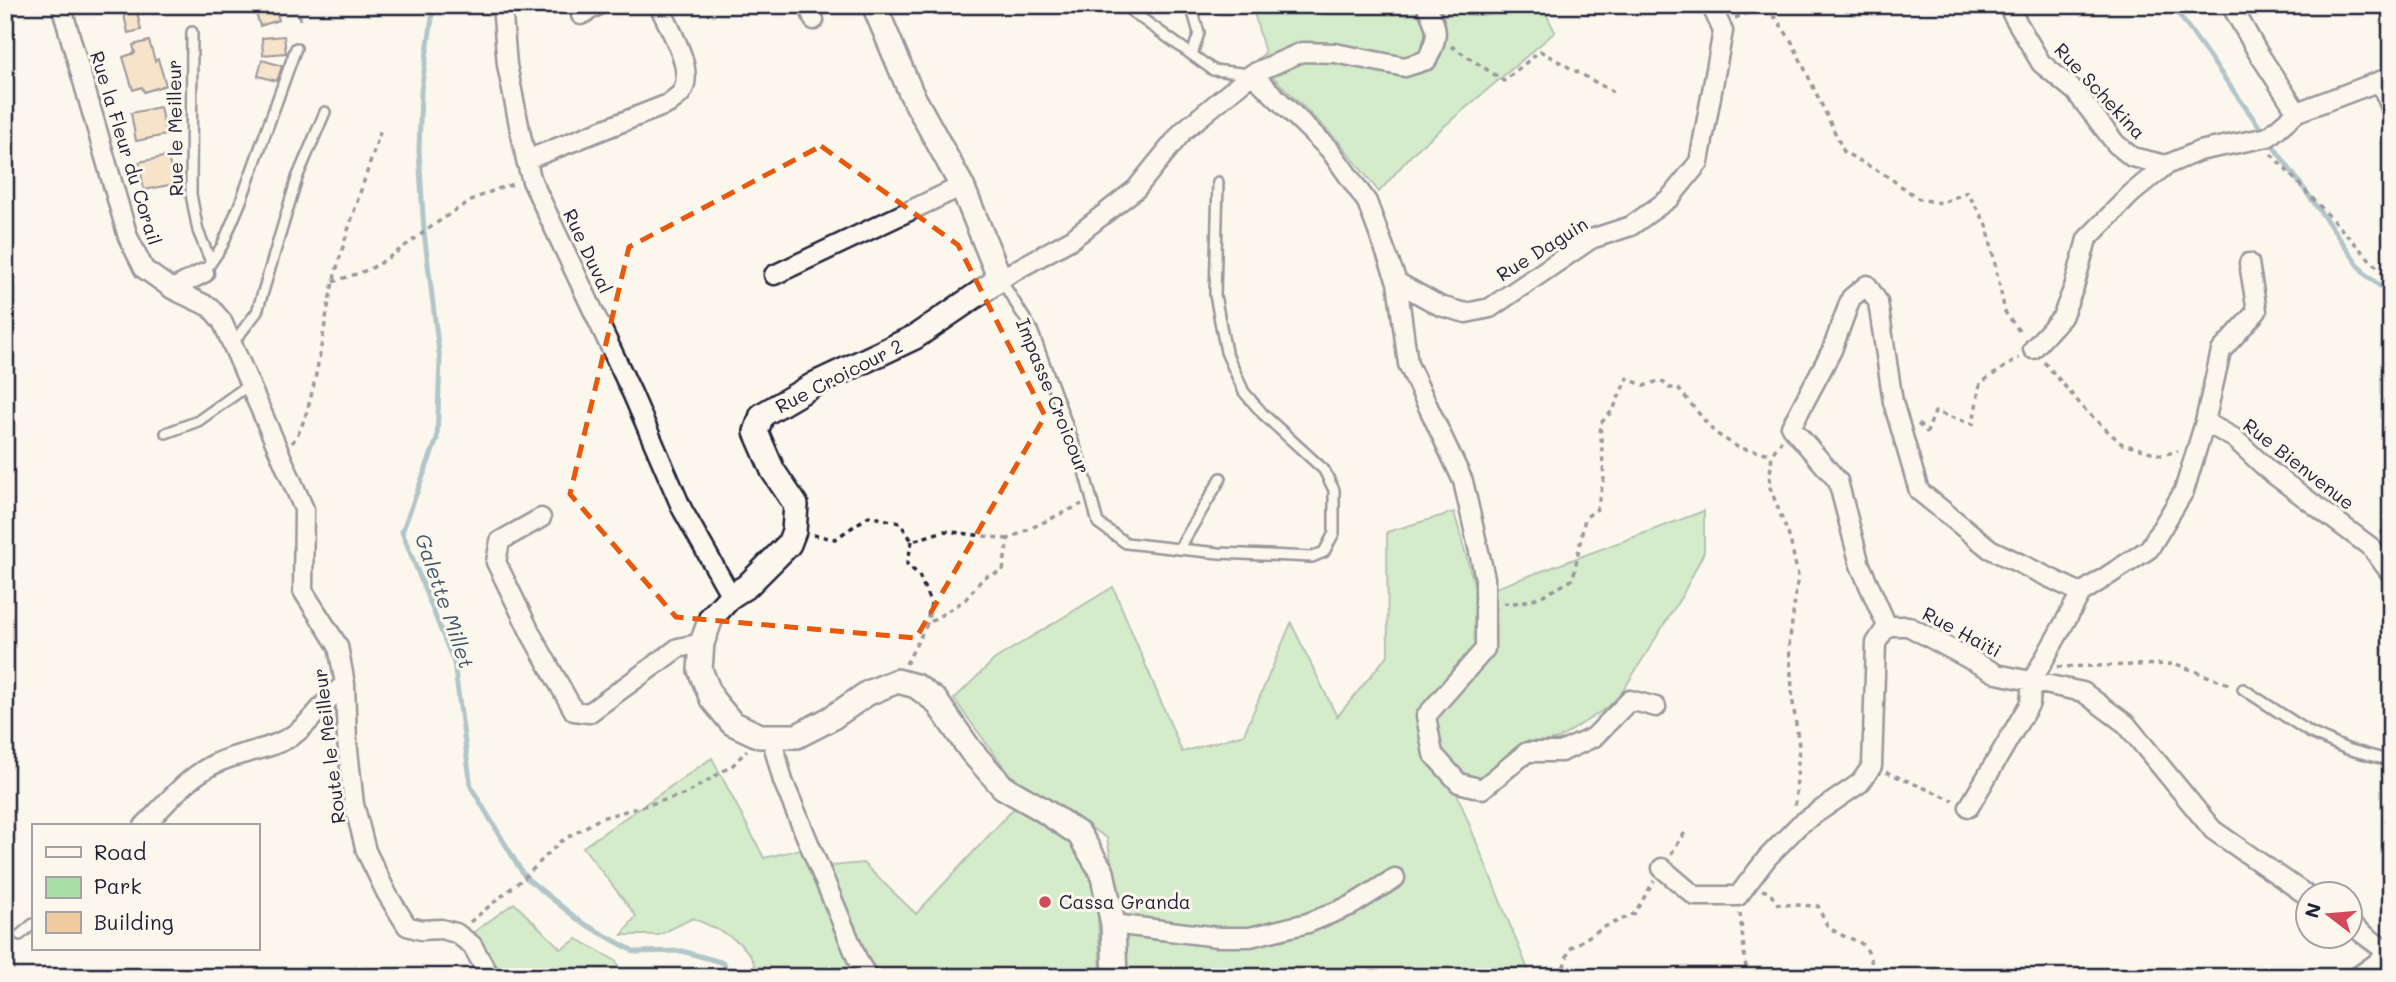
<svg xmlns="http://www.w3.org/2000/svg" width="2396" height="982" viewBox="0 0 2396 982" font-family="Mali,sans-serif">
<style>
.green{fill:#a6dea3;stroke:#64806f;stroke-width:2}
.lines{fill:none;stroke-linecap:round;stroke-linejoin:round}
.stream{stroke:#5a899d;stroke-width:5}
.building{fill:#f0cba0;stroke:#22223b;stroke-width:2}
.service-casing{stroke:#22223b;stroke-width:14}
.minor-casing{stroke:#22223b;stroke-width:23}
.tertiary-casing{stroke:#22223b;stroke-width:28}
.path{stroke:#22223b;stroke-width:3.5;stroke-dasharray:5 5;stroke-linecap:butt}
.service{stroke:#fbf7ec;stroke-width:9}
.minor{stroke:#fbf7ec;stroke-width:18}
.tertiary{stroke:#fbf7ec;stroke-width:23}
.marked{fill:none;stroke:#e8590c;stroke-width:5;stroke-dasharray:14 9;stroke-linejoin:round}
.poi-dot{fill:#d1495b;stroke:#fbf7ec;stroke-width:2.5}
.labels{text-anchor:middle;stroke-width:6;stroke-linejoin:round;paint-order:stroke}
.street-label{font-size:19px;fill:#22223b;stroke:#fbf7ec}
.poi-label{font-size:19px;fill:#22223b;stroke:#fbf7ec;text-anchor:start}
.water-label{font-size:21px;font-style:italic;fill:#3e556c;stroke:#fbf7ec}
</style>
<rect width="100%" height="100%" fill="#fbf7ec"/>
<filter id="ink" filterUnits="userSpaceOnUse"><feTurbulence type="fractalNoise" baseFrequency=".0143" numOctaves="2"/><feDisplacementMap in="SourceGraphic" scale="14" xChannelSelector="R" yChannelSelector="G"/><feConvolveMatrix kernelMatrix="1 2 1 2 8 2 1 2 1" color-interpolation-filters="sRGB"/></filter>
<g filter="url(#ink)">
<path class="green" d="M1252,5H1542L1555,32L1414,152L1379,192L1341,144L1256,60L1265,53Z
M1704,511V552L1683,594L1616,702L1558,739L1518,747L1479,780L1457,794L1531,977H1125L1120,909L1107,838L1009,774L954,699L995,659L1113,587L1182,752L1244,734L1291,623L1337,717L1388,655L1387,532L1454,512L1477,595Z
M712,758L764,858L805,848L811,868L863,863L916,914L1016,806L1079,849L1097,898L1101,977H758C752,941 722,932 693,918L659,935H622L636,916L583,847Z
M514,903L561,949L577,939L616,961L622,974L637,977H504L474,932Z"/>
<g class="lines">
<path class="stream" d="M434,5L421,91L419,151L424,232L440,360L437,439L402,532L454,663L471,787L525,877L581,922L635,952L682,951L724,963L727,977
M2172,5L2365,274L2391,295"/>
</g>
<path class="building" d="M253,5H274L279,20L260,26Z
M136,7L141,30L128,33L123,10Z
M284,36L286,53L263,55L262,38Z
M149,41L155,61L158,59L166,85L144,92L142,87L133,90L123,57L135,53L133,45Z
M262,60L282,66L277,81L258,76Z
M160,107L166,135L136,141L131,113Z
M168,156L174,184L144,190L139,162Z"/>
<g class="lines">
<defs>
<path id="service" d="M1123,5L1213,70L1251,74
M1191,5L1199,33L1192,55
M192,32L191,194L198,231L211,262
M204,273L222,246L241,201L296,48
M1001,280L1032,330L1084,471L1098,523L1126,543L1179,549L1221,478
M232,344L257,312L297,178L325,112
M166,433L198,421L250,384
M1179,549L1219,553L1312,557L1324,552L1334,533V490L1324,470L1263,414L1244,392L1226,352L1215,295L1218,182
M2243,689L2311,733L2347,749L2391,761
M20,935L33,924"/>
<path id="minor" d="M61,5L128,237L144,269L172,289L210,307L222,321L304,509L303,591L338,646L345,684L347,741L354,804L366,851L387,894L407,926L421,930L441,929L456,933L472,945L490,977
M502,5L507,65L526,160
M659,5C668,27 697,71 681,93C678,97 672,100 668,104L526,160L532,181L632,393L682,509L731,596
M808,5L814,20
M2007,5L2041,63L2075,91L2116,144L2132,157L2166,165L2199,151L2268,137L2297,112
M2231,5L2257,51L2297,112L2391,77
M581,15L599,5
M1252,74L1330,150L1367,202L1397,282L1408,364L1463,481L1485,578V649L1426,716L1433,754L1459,783L1482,789L1527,752H1561L1594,737L1630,700L1656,707
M2380,81L2391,108
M774,275L962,186
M1000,279L1072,239L1136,189L1183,131L1252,74L1302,52L1335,53L1405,67L1427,60C1439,35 1439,31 1426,5
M1397,282L1440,306L1466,313L1490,308L1591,239L1631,226L1670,198L1699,162L1723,31L1711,5
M172,289L204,273
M2033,349L2062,317L2074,287L2087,239L2131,194L2166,165
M2205,422L2234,438L2268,470L2372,548L2391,574
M541,518L500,541L496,562L531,634L574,711L589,713L678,648L702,643
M1887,626L1860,565L1838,481L1791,427L1832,350L1851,298L1867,285L1878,302L1893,402L1919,491L1990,549L2081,593
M771,736L783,781L859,963L868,977
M1969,807L2030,703L2032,681L2081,593L2149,549L2184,491L2205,422L2221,351L2257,311L2249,263
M144,826C168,802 189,774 221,761C245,751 275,749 296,733C315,719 325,699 345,684
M1662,868L1695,896H1738L1767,858L1799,825L1860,783L1872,766L1876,643L1887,626H1908L1997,674L2083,692L2126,724L2213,830L2308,896
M1113,924L1218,937H1250L1308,923L1352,905L1395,878
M2350,924L2390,954
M2357,977L2391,953"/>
<path id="tertiary" d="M874,5L911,93L962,186L1000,279L915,337L815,384L762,415L756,432L773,471L796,505L794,531L789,544L747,586L731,596L711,618L702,643L700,670L712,699L732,723L760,736H797L830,719L868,693L897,681L916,686L936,701L971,751L1003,787L1040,808L1079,834L1102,872L1113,924L1115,977"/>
</defs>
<use href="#service" class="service-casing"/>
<use href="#minor" class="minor-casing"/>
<use href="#tertiary" class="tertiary-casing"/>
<path class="path" d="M299,5L300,22
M1735,18L1756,10L1776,18L1792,42L1844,152L1887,176L1919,199L1942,203L1967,192L1987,225L2005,312L2022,335
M1451,46L1504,81L1540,51L1613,92
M2271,154L2391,282
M333,282C348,276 366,272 379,264C421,237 466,194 515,184
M2044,362L2087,412L2122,444L2162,455L2178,451
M1918,424L1927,432L1935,412L1973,424L1980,383L2019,358
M1782,440L1772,454L1769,485L1790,539L1798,576L1789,646L1793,703L1799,746L1795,808
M292,443C315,415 323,322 333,283C346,231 365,180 381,129
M2381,534L2391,518
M813,535L835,539L869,516L900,523L912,541L944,531L1008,539
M912,541L907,564L919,575L931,604L927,624
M1503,603C1529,605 1551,592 1573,579L1585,518L1597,509L1604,478L1600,424L1613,410L1627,378L1644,386L1661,380L1669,388H1678L1714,432L1739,448L1772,454
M906,664L927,624L965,600L984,577L1003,571L1008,539L1082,504
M2057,667L2176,664L2231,685
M1886,772L1953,800
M1671,854L1686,831
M1762,890L1769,892L1778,904L1818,906C1821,912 1824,922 1828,926C1850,946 1868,931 1873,971L1880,977
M1740,913L1747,977
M470,922L525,877L560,842L601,818L686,794L733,765L747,750
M1561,977L1569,949L1602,928L1634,914L1654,881"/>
<use href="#service" class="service"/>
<use href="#minor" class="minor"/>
<use href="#tertiary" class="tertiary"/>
</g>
</g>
<path d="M0 0H2396V982H0ZM821,146L958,245L1045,416L916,638L676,617L570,494L629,247Z" fill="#fbf7ec" fill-opacity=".55" fill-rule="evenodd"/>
<path class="marked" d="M821,146L958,245L1045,416L916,638L676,617L570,494L629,247Z"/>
<circle class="poi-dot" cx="1045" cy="902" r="7"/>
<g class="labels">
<g class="street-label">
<text transform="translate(2100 91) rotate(47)" y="7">Rue Schekina</text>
<text transform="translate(175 128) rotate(-91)" y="7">Rue le Meilleur</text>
<text transform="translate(126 148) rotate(73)" y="7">Rue la Fleur du Corail</text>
<text transform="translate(1542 249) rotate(-32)" y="7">Rue Daguin</text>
<text transform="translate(588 251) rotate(65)" y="7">Rue Duval</text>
<text transform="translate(839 376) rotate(-27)" y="7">Rue Croicour 2</text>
<text transform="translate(1053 396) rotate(68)" y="7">Impasse Croicour</text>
<text transform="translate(2299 464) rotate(38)" y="7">Rue Bienvenue</text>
<text transform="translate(1962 632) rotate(28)" y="7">Rue Haïti</text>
<text transform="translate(329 746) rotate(-97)" y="7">Route le Meilleur</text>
</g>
<g class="poi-label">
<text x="1059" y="909">Cassa Granda</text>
</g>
<g class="water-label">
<text transform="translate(444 601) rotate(71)" y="7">Galette Millet</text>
</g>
</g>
<rect width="2396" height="982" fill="none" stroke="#fbf7ec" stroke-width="28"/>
<rect x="14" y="14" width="2368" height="954" fill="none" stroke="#22223b" stroke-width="2.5" filter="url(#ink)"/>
<rect x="32" y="824" width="228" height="126" fill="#fbf7ec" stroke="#a4a2a5" stroke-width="2"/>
<rect x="46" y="847" width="35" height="10" fill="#fbf7ec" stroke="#a4a2a5" stroke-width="2"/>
<text x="94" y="860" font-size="21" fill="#22223b">Road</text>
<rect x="46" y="877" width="35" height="21" fill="#a6dea3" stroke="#a4a2a5" stroke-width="2"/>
<text x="94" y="894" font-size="21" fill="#22223b">Park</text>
<rect x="46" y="912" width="35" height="21" fill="#f0cba0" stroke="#a4a2a5" stroke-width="2"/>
<text x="94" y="930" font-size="21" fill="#22223b">Building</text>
<g transform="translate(2329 915) rotate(286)"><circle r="33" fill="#fbf7ec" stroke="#a4a2a5" stroke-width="2"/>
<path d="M0-5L12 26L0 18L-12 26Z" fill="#d1495b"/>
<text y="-10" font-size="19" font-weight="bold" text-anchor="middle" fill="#22223b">N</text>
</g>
</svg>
